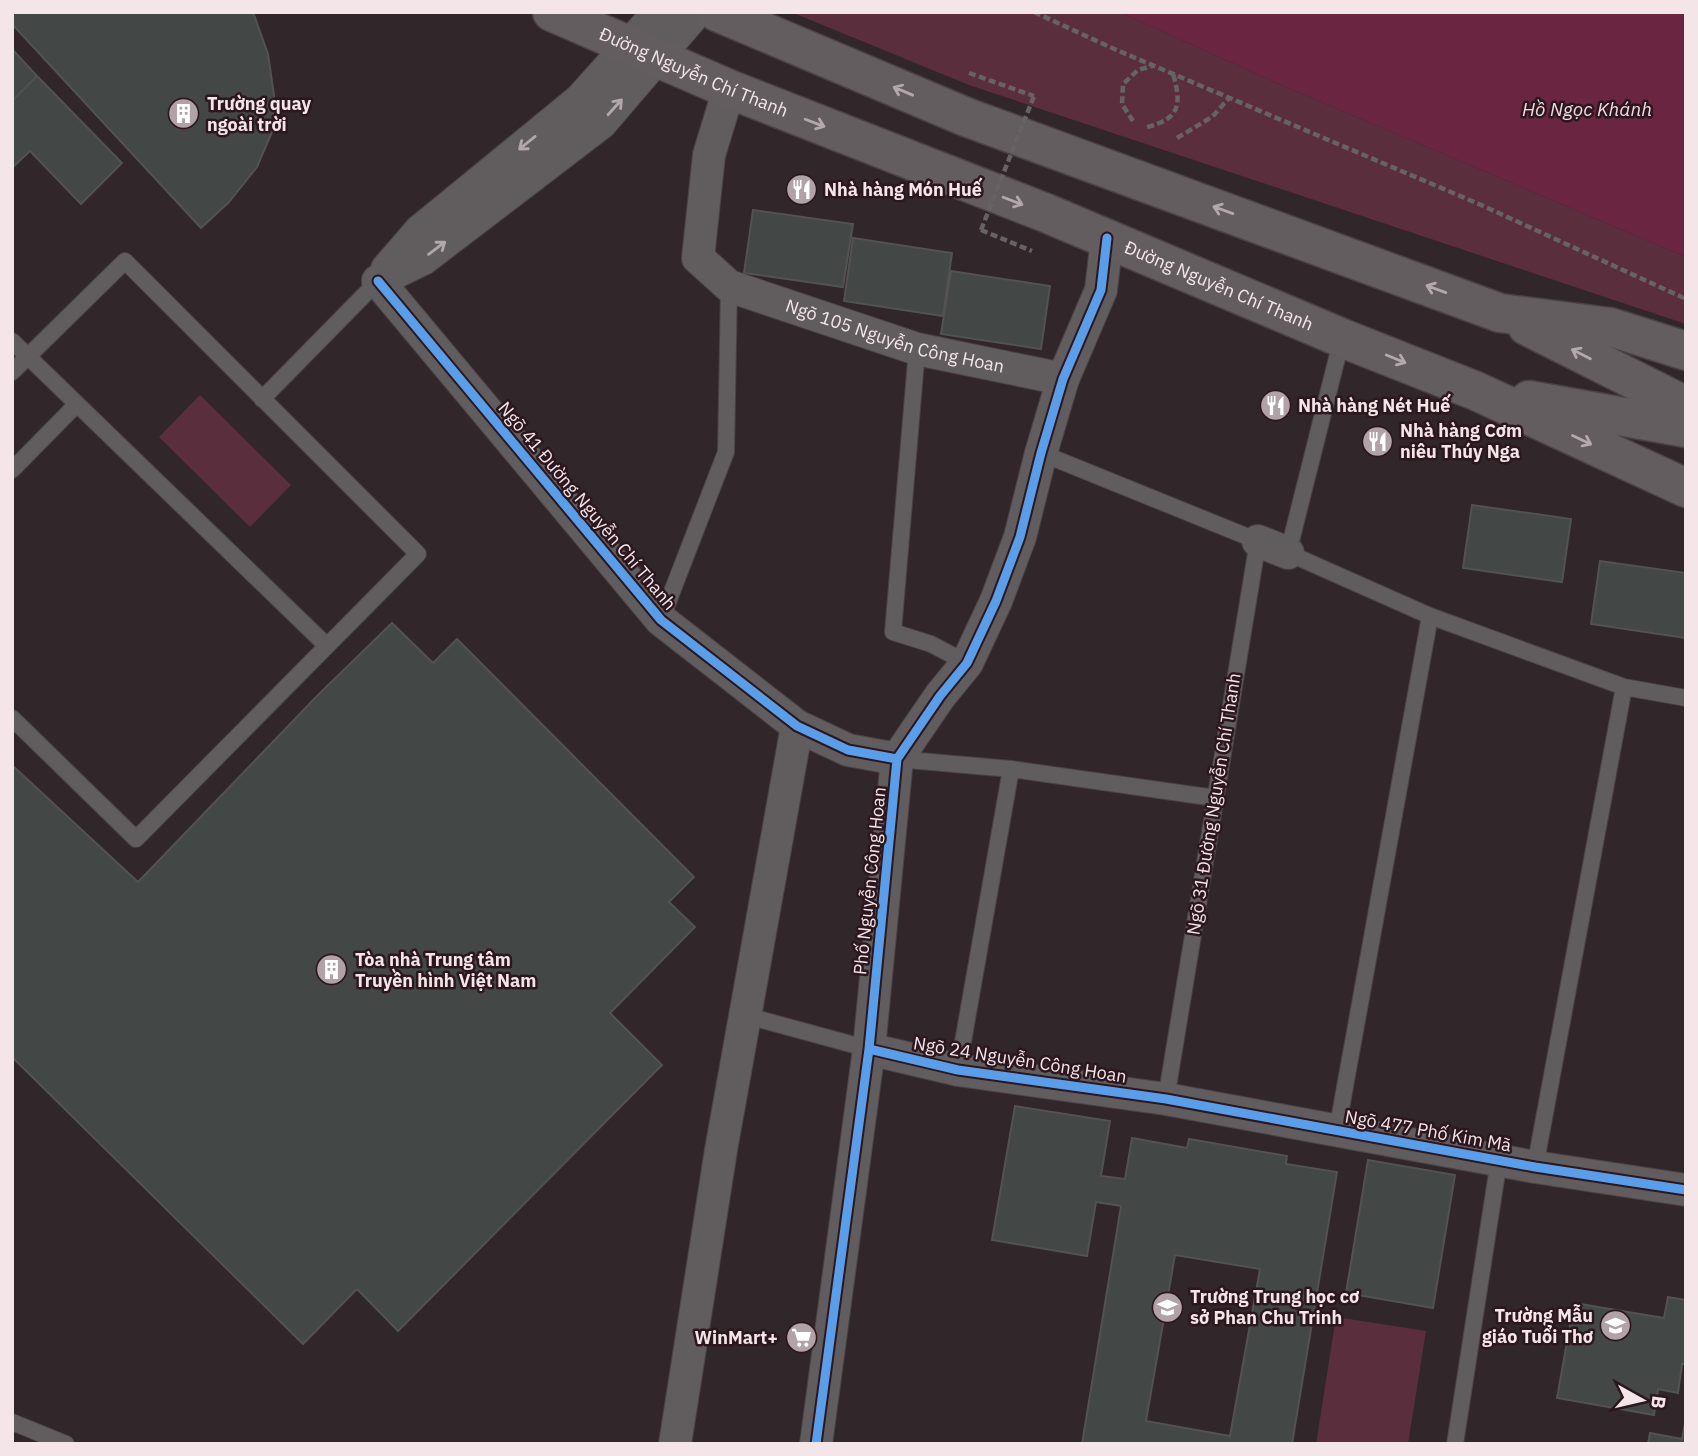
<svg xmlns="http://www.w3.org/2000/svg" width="1698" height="1456" viewBox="0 0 1698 1456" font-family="'IBM Plex Sans',sans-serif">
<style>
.green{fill:#5b2e3e}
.water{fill:#6a2541}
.building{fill:#434847;stroke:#515251;stroke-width:2;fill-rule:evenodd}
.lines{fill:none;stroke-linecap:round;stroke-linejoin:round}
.lane-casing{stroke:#4b4245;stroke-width:18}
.street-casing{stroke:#4b4245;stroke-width:34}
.primary-casing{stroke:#4b4245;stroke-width:41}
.path{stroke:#676263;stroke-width:4.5;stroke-dasharray:7 3.5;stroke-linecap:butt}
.lane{stroke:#615c5e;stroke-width:16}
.street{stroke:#615c5e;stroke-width:32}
.primary{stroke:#645d5f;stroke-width:38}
.path-bridge{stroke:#676263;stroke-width:4.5;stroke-dasharray:7 3.5;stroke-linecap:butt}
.cycleway-casing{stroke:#2c171e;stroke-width:13}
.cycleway{stroke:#5a9eea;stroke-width:9}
.oneway{stroke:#b3a8ab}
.oneway2{stroke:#b2a7aa}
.labels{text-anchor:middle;stroke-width:5;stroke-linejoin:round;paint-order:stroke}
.street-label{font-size:18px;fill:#f4e5e9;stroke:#2c171e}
.poi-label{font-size:18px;font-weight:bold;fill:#f4e5e9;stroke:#2c171e;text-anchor:start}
.water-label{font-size:19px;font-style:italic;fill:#f1d9e0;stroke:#2c171e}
</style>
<rect width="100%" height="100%" fill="#312629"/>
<path class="green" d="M791,12H1119L1279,84L1686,257V324L969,85Z
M200,395L291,485L250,527L159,437Z
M1336,1317L1426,1331L1408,1444H1316Z"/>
<path class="water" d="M1119,12H1686V257L1279,84Z"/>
<path class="building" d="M12,12H253L268,54L274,95L272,132L257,167L229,202L201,228L12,24Z
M12,49L37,76L12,101Z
M37,76L122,163L81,204L30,151L12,168V101Z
M753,210L853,224L843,287L744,273Z
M853,238L952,253L943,316L844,301Z
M951,271L1050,286L1041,349L941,334Z
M1472,505L1571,519L1562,582L1463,568Z
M1600,561L1686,573V638L1591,624Z
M392,623L433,663L457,639L694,877L669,902L695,927L610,1013L662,1065L398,1331L357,1289L303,1344L12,1057V765L138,882L317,696Z
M1015,1106L1110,1121L1101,1176L1125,1179L1132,1138L1187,1148L1189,1139L1287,1156L1286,1164L1337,1172L1292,1444H1082L1121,1206L1096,1202L1087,1256L992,1240ZM1175,1255L1260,1269L1230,1436L1146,1421Z
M1368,1160L1455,1175L1433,1308L1346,1293Z
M1668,1297L1686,1300V1364H1682L1678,1393L1658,1389L1654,1415L1557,1398L1574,1303L1664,1318Z
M1686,1418V1444H1648L1650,1433L1682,1439Z"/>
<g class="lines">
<defs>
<path id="lane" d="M1342,338L1288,553L1430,616L1624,687L1686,698
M12,341L327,646
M917,349L893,632L931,644L967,663
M12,372L125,261L418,554L136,839L12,718
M262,399L378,281
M1041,453L1258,541L1166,1099
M12,470L77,404
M661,620L726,452L729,286
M897,759L1011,769L1215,798
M744,1015L869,1049
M958,1070L1011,769
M1337,1131L1430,616
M1535,1167L1624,687
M12,1422L66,1444
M1455,1444L1499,1160"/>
<g id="street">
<path id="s1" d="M729,89L709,155L698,258L729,286L917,349L1063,379"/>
<path d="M387,269L420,231L580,100L659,12"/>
<path d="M378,281L661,620L797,726L848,750L897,759"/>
<path d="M378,281L423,259L601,123L696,12"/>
<path d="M1258,541L1288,553"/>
<path d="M869,1049L958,1070L1166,1099L1535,1167L1686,1190"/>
<path d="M675,1444L721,1150L797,726"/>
<path d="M816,1444L869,1049L897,759L940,696L967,663L996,601L1020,537L1041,453L1063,379L1101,290L1107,238"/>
</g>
<g id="primary">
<path id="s2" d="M552,12L729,89L1046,213L1342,338L1476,391L1686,488"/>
<path d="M717,12L966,117L1500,313L1610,327L1686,351"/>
<path d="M1527,326L1686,406"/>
<path d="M1529,400L1686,428"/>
</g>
</defs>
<use href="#lane" class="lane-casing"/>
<use href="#street" class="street-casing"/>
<use href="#primary" class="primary-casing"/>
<path class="path" d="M1034,12L1112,48L1479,204L1686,299
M969,73L1034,96
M1133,121L1122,104L1123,84L1138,70L1152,66
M1147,127C1180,119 1182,104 1173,74
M1177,138L1212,117L1230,97
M981,230L1032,251"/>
<use href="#lane" class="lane"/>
<use href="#street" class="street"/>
<use href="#primary" class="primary"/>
<path class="path-bridge" d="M981,230L1034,96"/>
<defs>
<path id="cycleway" d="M378,281L661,620L797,726L848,750L897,759
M869,1049L958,1070L1166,1099L1535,1167L1686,1190
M816,1444L869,1049L897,759L940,696L967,663L996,601L1020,537L1041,453L1063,379L1101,290L1107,238"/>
</defs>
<use href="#cycleway" class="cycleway-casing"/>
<use href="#cycleway" class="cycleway"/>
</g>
<defs><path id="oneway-shaft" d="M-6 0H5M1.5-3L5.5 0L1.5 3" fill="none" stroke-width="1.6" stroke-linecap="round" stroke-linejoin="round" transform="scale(1.75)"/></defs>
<g class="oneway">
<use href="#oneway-shaft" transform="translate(903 91) rotate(-157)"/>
<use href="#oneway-shaft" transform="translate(815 123) rotate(21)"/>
<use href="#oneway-shaft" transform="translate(1013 201) rotate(21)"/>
<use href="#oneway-shaft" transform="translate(1223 210) rotate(-160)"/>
<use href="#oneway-shaft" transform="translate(1436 289) rotate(-160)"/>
<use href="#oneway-shaft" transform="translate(1581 354) rotate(-153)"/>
<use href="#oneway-shaft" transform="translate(1396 359) rotate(22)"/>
<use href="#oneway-shaft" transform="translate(1582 440) rotate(25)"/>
</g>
<g class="oneway2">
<use href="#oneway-shaft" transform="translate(615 107) rotate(-48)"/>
<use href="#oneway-shaft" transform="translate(527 143) rotate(141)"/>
<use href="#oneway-shaft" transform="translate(437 248) rotate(-37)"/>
</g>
<defs>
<symbol id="building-disc" viewBox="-11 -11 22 22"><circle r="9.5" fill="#b0a2a6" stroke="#2c171e"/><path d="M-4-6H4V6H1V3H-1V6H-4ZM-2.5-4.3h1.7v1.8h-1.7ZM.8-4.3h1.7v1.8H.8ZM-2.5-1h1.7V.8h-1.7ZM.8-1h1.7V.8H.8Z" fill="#fff"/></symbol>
<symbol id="restaurant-disc" viewBox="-11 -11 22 22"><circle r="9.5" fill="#b0a2a6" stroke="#2c171e"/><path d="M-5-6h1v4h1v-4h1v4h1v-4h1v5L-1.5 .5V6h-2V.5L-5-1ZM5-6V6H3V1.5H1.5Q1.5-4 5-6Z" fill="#fff"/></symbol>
<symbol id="school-disc" viewBox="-11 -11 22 22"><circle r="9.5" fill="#b0a2a6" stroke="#2c171e"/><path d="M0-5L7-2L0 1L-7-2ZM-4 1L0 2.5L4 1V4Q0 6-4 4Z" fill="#fff"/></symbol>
<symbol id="supermarket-disc" viewBox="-11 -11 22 22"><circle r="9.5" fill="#b0a2a6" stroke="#2c171e"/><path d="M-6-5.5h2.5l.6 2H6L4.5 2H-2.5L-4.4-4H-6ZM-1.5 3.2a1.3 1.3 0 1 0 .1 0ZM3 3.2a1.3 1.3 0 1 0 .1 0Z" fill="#fff"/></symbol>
</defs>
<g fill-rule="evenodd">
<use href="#building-disc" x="166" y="96" width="35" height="35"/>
<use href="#restaurant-disc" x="784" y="172" width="35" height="35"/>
<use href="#restaurant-disc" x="1258" y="388" width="35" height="35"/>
<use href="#restaurant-disc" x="1360" y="424" width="35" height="35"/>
<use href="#building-disc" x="314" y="952" width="35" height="35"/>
<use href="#school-disc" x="1150" y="1290" width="35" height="35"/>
<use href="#school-disc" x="1598" y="1308" width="35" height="35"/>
<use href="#supermarket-disc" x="784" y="1320" width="35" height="35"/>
</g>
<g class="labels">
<g class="street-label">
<text dy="6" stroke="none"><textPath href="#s2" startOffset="154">Đường Nguyễn Chí Thanh</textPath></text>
<text dy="6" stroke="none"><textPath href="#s2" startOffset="721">Đường Nguyễn Chí Thanh</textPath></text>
<text dy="6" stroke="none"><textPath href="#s1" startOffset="388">Ngõ 105 Nguyễn Công Hoan</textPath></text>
<text transform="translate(587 506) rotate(50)" y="6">Ngõ 41 Đường Nguyễn Chí Thanh</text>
<text transform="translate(1214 804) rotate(-81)" y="6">Ngõ 31 Đường Nguyễn Chí Thanh</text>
<text transform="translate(870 881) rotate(-84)" y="6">Phố Nguyễn Công Hoan</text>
<text transform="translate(1020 1060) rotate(9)" y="6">Ngõ 24 Nguyễn Công Hoan</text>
<text transform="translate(1428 1131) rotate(10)" y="6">Ngõ 477 Phố Kim Mã</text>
</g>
<g class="poi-label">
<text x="207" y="110">Trường quay<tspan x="207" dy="21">ngoài trời</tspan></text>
<text x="824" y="196">Nhà hàng Món Huế</text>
<text x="1298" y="412">Nhà hàng Nét Huế</text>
<text x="1400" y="437">Nhà hàng Cơm<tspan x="1400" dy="21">niêu Thúy Nga</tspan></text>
<text x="355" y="966">Tòa nhà Trung tâm<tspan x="355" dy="21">Truyền hình Việt Nam</tspan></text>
<text x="1190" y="1303">Trường Trung học cơ<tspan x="1190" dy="21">sở Phan Chu Trinh</tspan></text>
<text x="1593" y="1322" text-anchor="end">Trường Mẫu<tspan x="1593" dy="21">giáo Tuổi Thơ</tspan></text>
<text x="778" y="1344" text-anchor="end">WinMart+</text>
</g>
<g class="water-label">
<text x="1587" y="116">Hồ Ngọc Khánh</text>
</g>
</g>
<rect width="1698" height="1456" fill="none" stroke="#f4e5e9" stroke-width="28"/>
<g transform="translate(1642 1400) rotate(98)" stroke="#2c171e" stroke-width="5" paint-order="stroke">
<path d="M0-5L12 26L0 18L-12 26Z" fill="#f4e5e9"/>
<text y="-10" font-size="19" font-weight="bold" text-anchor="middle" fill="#f4e5e9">B</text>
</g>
</svg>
